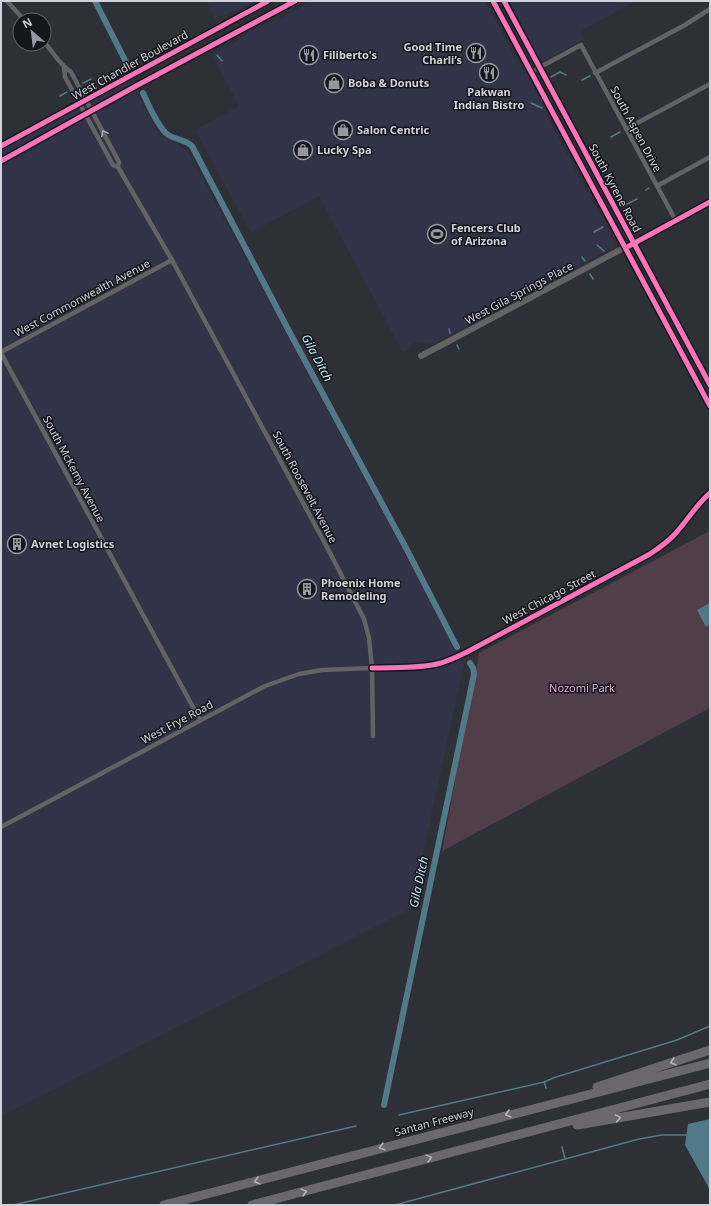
<svg xmlns="http://www.w3.org/2000/svg" width="711" height="1206" viewBox="0 0 711 1206" font-family="'Noto Sans',sans-serif">
<style>
.built{fill:#313346}
.green{fill:#503e49}
.water{fill:#527988}
.lines{fill:none;stroke-linecap:round;stroke-linejoin:round}
.stream{stroke:#527988;stroke-width:1.5}
.canal{stroke:#527988;stroke-width:6}
.minor{stroke:#636265;stroke-width:4.5}
.tertiary{stroke:#636265;stroke-width:6}
.secondary{stroke:#6f6d72;stroke-width:7}
.motorway{stroke:#6a686e;stroke-width:9}
.cycleway-casing{stroke:#15151c;stroke-width:8}
.cycleway{stroke:#fb73b8;stroke-width:5}
.oneway{stroke:#aaaab2}
.oneway2{stroke:#b1b2ba}
.labels{text-anchor:middle;stroke-width:3;stroke-linejoin:round;paint-order:stroke}
.poi-label{font-size:11px;font-weight:bold;fill:#d0d1db;stroke:#15151c;text-anchor:start}
.street-label{font-size:11px;fill:#d0d1db;stroke:#15151c}
.park-label{font-size:11px;fill:#e8add0;stroke:#15151c}
.water-label{font-size:12px;font-style:italic;fill:#c2ecfd;stroke:#15151c}
</style>
<rect width="100%" height="100%" fill="#2e3038"/>
<path class="built" d="M206,1H258L215,19Z
M310,1H485L522,70L530,78L541,98L550,122L612,238L614,243L613,247L436,343L431,344L418,342L413,344L406,351H402L319,196L251,233L195,130L239,106L212,55L236,42L247,33L286,15L304,5Z
M509,1H636L581,31L584,39L543,61L539,58Z
M128,77L159,135L187,150L464,664L411,909L1,1116V147Z"/>
<path class="green" d="M710,531V708L442,851L479,653Z"/>
<path class="water" d="M710,603V624L706,627L697,610Z
M710,1119V1190L685,1145L688,1124Z"/>
<g class="lines">
<path class="stream" d="M217,55L222,61
M551,77L560,72L566,75
M582,80L590,76
M83,83L91,79
M60,96L67,92
M531,103L542,108
M611,137L620,132
M646,190L649,188
M621,207L637,199
M594,232L603,227
M597,245L604,251
M582,257L585,261
M590,274L593,279
M538,281L540,285
M449,329L450,333
M457,345L459,349
M544,1082L546,1088
M399,1115L544,1082L556,1077L677,1040L710,1026
M562,1147L565,1159
M13,1205L356,1126
M395,1205L639,1139L662,1135H688"/>
<path class="canal" d="M95,1L128,66
M143,93C148,104 158,127 167,134C174,140 185,139 192,146L290,333L406,548L457,647
M384,1105L474,674L473,668L470,663"/>
<path class="minor" d="M7,1L24,20
M44,42C53,52 60,65 71,72L119,162L118,167L172,260L328,549L364,619L369,638L372,668L373,736
M64,67L65,77L113,165L118,167
M531,72L581,45L676,221
M595,73L685,25L710,9
M626,129L710,84
M657,186L710,157
M1,352L172,260
M1,353L200,720
M1,827L265,686L299,674L322,670L372,668"/>
<path class="tertiary" d="M421,356L710,202
M372,668C393,667 420,669 441,663C450,660 459,656 467,652L650,554C659,548 668,542 675,534C687,521 696,505 710,493"/>
<path class="secondary" d="M493,1L710,406
M504,1L710,385
M1,146L268,1
M1,161L136,86L295,1"/>
<path class="motorway" d="M597,1087L710,1050
M577,1125L710,1102
M164,1205L710,1063
M252,1205L710,1084"/>
<defs>
<path id="cycleway" d="M493,1L710,406
M504,1L710,385
M1,146L268,1
M1,161L136,86L295,1
M629,246L710,202
M372,668C393,667 420,669 441,663C450,660 459,656 467,652L650,554C659,548 668,542 675,534C687,521 696,505 710,493"/>
</defs>
<use href="#cycleway" class="cycleway-casing"/>
<use href="#cycleway" class="cycleway"/>
</g>
<defs><path id="oneway-chevron" d="M-2-3.5L2.5 0L-2 3.5" fill="none" stroke-width="1.6" stroke-linecap="round" stroke-linejoin="round"/></defs>
<use class="oneway" href="#oneway-chevron" transform="translate(104 133) rotate(-118)"/>
<g class="oneway2">
<use href="#oneway-chevron" transform="translate(673 1062) rotate(162)"/>
<use href="#oneway-chevron" transform="translate(508 1114) rotate(165)"/>
<use href="#oneway-chevron" transform="translate(618 1118) rotate(-10)"/>
<use href="#oneway-chevron" transform="translate(382 1147) rotate(165)"/>
<use href="#oneway-chevron" transform="translate(429 1158) rotate(-15)"/>
<use href="#oneway-chevron" transform="translate(257 1181) rotate(165)"/>
<use href="#oneway-chevron" transform="translate(304 1192) rotate(-15)"/>
</g>
<defs>
<symbol id="restaurant-ring" viewBox="-11 -11 22 22"><circle r="9.5" fill="#15151c" stroke="#9799a2" stroke-width="1.5"/><path d="M-5-6h1v4h1v-4h1v4h1v-4h1v5L-1.5 .5V6h-2V.5L-5-1ZM5-6V6H3V1.5H1.5Q1.5-4 5-6Z" fill="#9799a2"/></symbol>
<symbol id="shop-ring" viewBox="-11 -11 22 22"><circle r="9.5" fill="#15151c" stroke="#9799a2" stroke-width="1.5"/><path d="M-5-2.5h2.3a2.7 3.5 0 0 1 5.4 0H5L5.5 6h-11ZM-1.5-2.5h3a1.5 2.3 0 0 0-3 0Z" fill="#9799a2"/></symbol>
<symbol id="stadium-ring" viewBox="-11 -11 22 22"><circle r="9.5" fill="#15151c" stroke="#9799a2" stroke-width="1.5"/><path d="M0-5a6.5 5 0 1 0 0 10a6.5 5 0 1 0 0-10ZM-3.5-1.8h7v3.6h-7Z" fill="#9799a2"/></symbol>
<symbol id="building-ring" viewBox="-11 -11 22 22"><circle r="9.5" fill="#15151c" stroke="#9799a2" stroke-width="1.5"/><path d="M-4-6H4V6H1V3H-1V6H-4ZM-2.5-4.3h1.7v1.8h-1.7ZM.8-4.3h1.7v1.8H.8ZM-2.5-1h1.7V.8h-1.7ZM.8-1h1.7V.8H.8Z" fill="#9799a2"/></symbol>
</defs>
<g fill-rule="evenodd">
<use href="#restaurant-ring" x="465" y="42" width="22" height="22"/>
<use href="#restaurant-ring" x="298" y="44" width="22" height="22"/>
<use href="#restaurant-ring" x="478" y="62" width="22" height="22"/>
<use href="#shop-ring" x="323" y="72" width="22" height="22"/>
<use href="#shop-ring" x="332" y="119" width="22" height="22"/>
<use href="#shop-ring" x="292" y="139" width="22" height="22"/>
<use href="#stadium-ring" x="426" y="223" width="22" height="22"/>
<use href="#building-ring" x="6" y="533" width="22" height="22"/>
<use href="#building-ring" x="296" y="578" width="22" height="22"/>
</g>
<g class="labels">
<g class="poi-label">
<text x="462" y="51" text-anchor="end">Good Time<tspan x="462" dy="13">Charli’s</tspan></text>
<text x="323" y="59">Filiberto's</text>
<text x="348" y="87">Boba &amp; Donuts</text>
<text x="489" y="96" text-anchor="middle">Pakwan<tspan x="489" dy="13">Indian Bistro</tspan></text>
<text x="357" y="134">Salon Centric</text>
<text x="317" y="154">Lucky Spa</text>
<text x="451" y="232">Fencers Club<tspan x="451" dy="13">of Arizona</tspan></text>
<text x="31" y="548">Avnet Logistics</text>
<text x="321" y="587">Phoenix Home<tspan x="321" dy="13">Remodeling</tspan></text>
</g>
<g class="street-label">
<text transform="translate(130 65) rotate(-29)" y="4">West Chandler Boulevard</text>
<text transform="translate(636 129) rotate(62)" y="4">South Aspen Drive</text>
<text transform="translate(615 188) rotate(62)" y="4">South Kyrene Road</text>
<text transform="translate(519 293) rotate(-28)" y="4">West Gila Springs Place</text>
<text transform="translate(82 298) rotate(-28)" y="4">West Commonwealth Avenue</text>
<text transform="translate(74 469) rotate(62)" y="4">South McKemy Avenue</text>
<text transform="translate(305 487) rotate(62)" y="4">South Roosevelt Avenue</text>
<text transform="translate(549 597) rotate(-28)" y="4">West Chicago Street</text>
<text transform="translate(177 722) rotate(-28)" y="4">West Frye Road</text>
<text transform="translate(434 1122) rotate(-15)" y="4">Santan Freeway</text>
</g>
<g class="park-label">
<text x="582" y="692">Nozomi Park</text>
</g>
<g class="water-label">
<text transform="translate(317 358) rotate(62)" y="4">Gila Ditch</text>
<text transform="translate(419 882) rotate(-78)" y="4">Gila Ditch</text>
</g>
</g>
<rect width="711" height="1206" fill="none" stroke="#d0d1db" stroke-width="4"/>
<g transform="translate(32 32) rotate(332)"><circle r="19" fill="#15151c" stroke="#606068"/>
<path d="M0-3L7 15L0 10L-7 15Z" fill="#9799a2"/>
<text y="-6" font-size="11" font-weight="bold" text-anchor="middle" fill="#d0d1db">N</text>
</g>
</svg>
